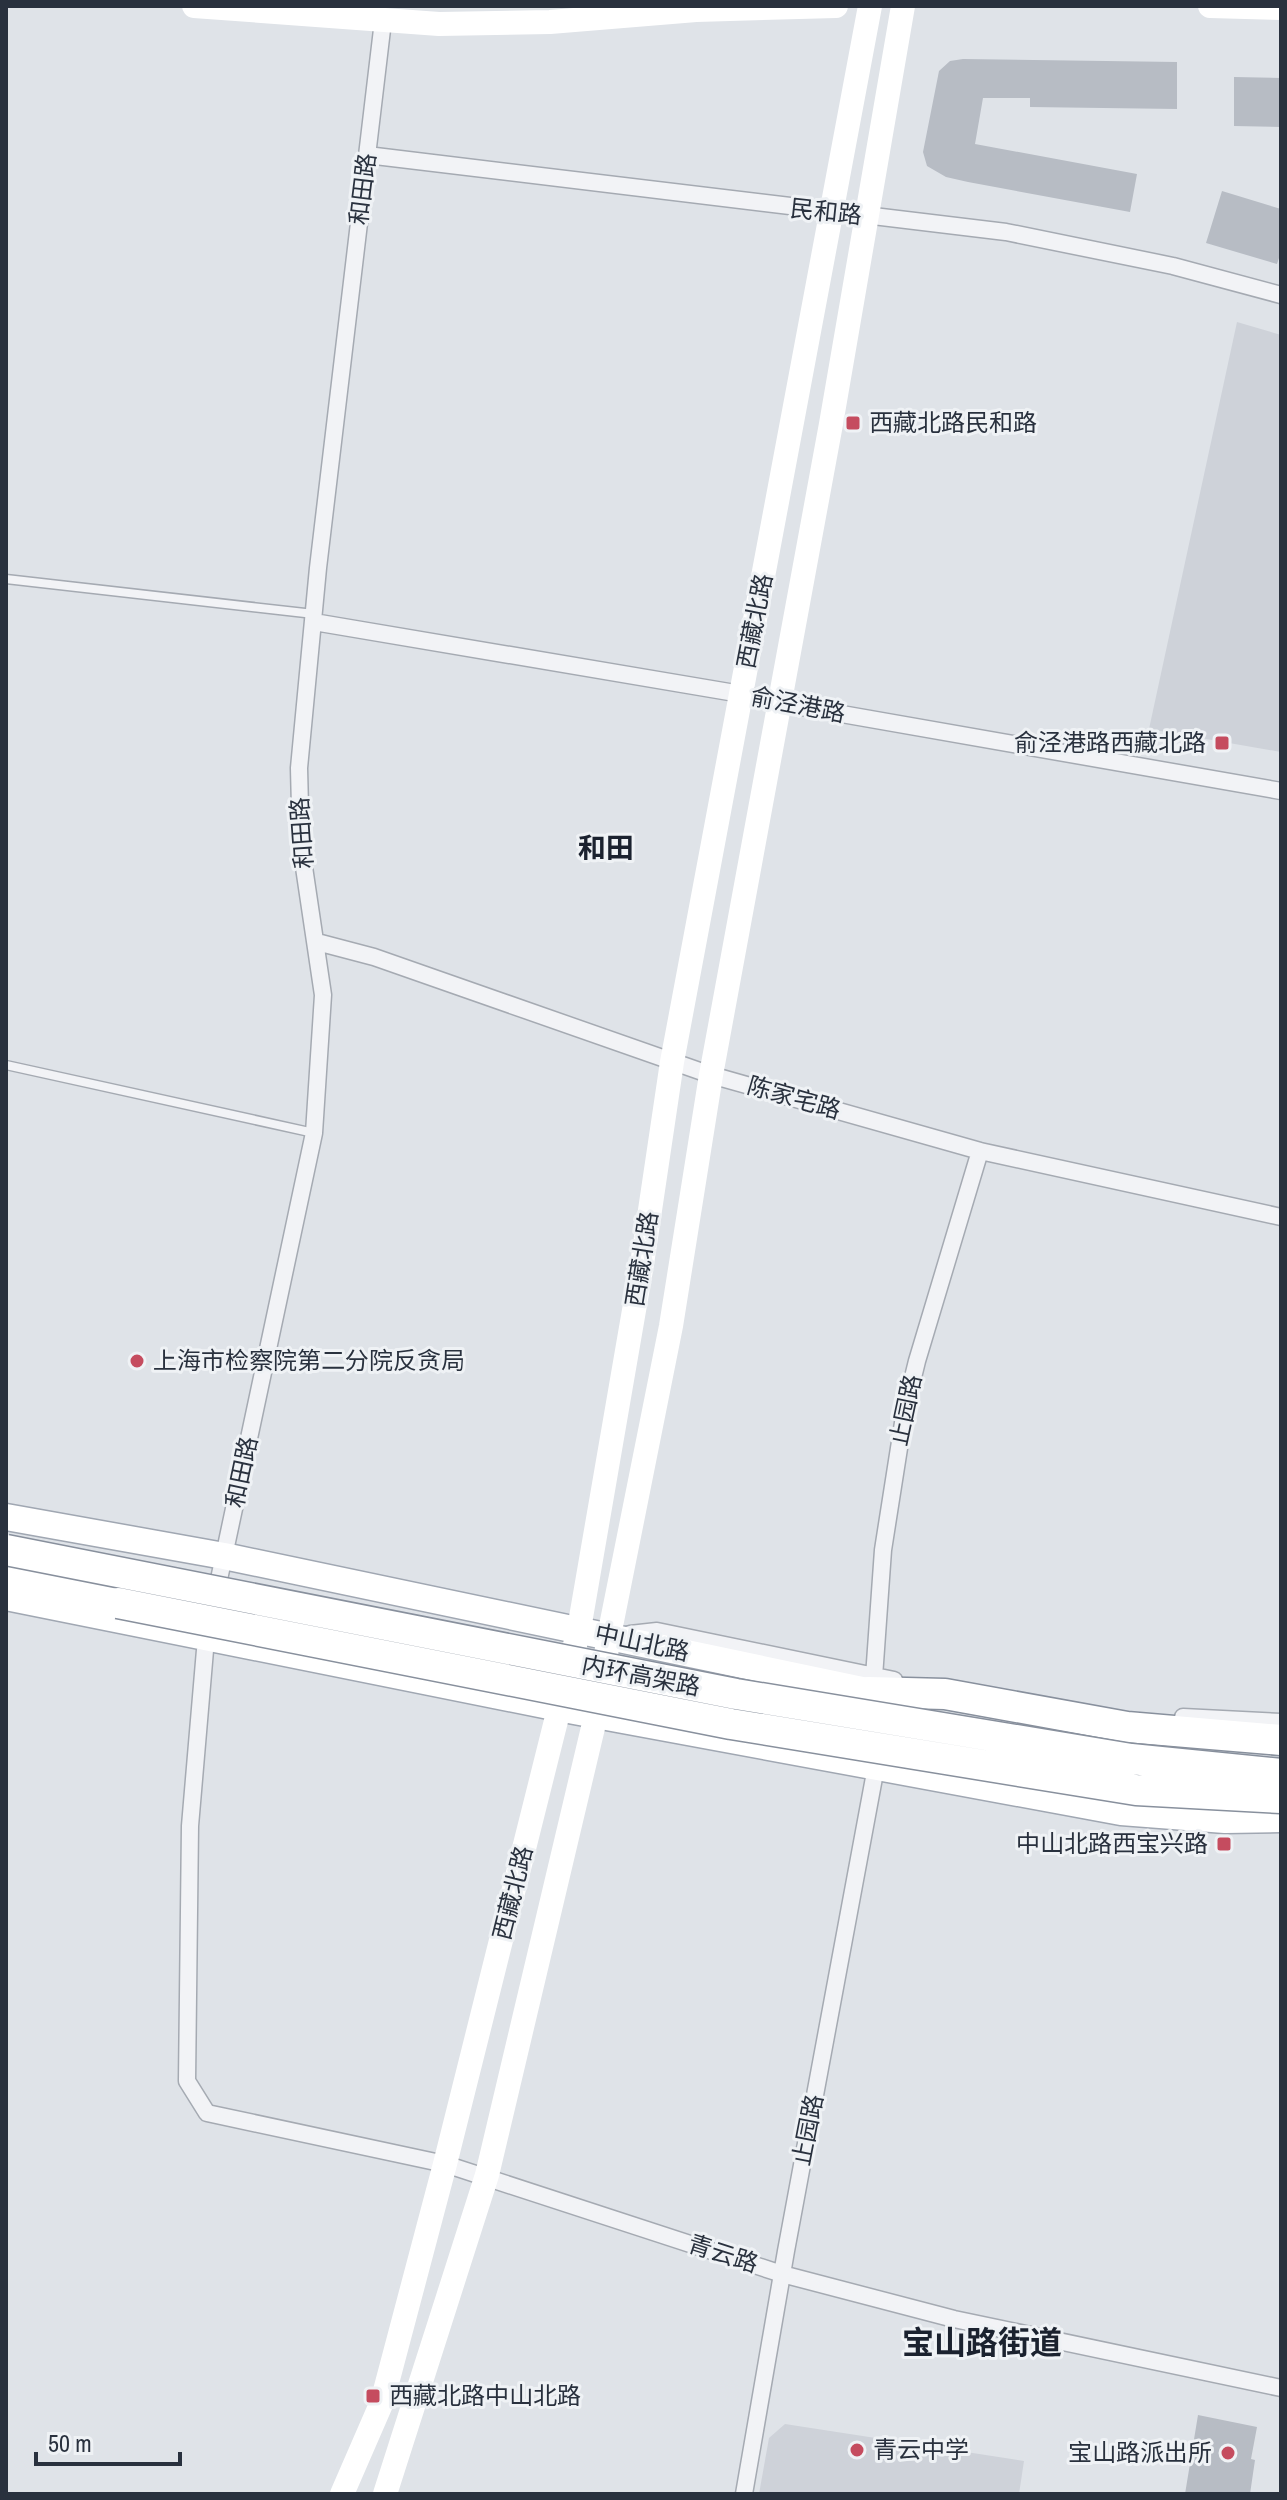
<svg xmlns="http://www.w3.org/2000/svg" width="1287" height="2500" viewBox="0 0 1287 2500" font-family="'Archivo Narrow','Noto Sans SC',sans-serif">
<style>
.built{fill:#ced2d9}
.building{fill:#b7bcc4}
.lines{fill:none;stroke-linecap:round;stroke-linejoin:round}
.lane-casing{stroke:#a5aab2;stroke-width:11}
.street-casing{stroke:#a5aab2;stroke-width:19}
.primary-casing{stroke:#a0a7b2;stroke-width:29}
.highway-casing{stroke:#88909d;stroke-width:33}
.lane{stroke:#f2f3f6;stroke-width:8}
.street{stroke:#f2f3f6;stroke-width:16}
.secondary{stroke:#fff;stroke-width:24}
.primary{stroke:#fff;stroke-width:26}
.highway{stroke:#fff;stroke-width:30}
.highway-bridge-casing{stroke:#88909d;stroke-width:33;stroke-linecap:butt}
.highway-bridge{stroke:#fff;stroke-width:30}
.poi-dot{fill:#c54c5f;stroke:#eff2f5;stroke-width:3}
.labels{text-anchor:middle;stroke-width:6;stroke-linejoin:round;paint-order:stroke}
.street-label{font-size:24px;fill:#29313e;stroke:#eff2f5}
.poi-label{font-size:24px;fill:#29313e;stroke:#eff2f5;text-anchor:start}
.quarter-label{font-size:28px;font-weight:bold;fill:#1b222f;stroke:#eff2f5}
.district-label{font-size:32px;font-weight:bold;fill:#1b222f;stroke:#eff2f5}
</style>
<rect width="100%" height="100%" fill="#dfe3e8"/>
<path class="built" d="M1237,322L1281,335V752L1149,729Z
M785,2424L1024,2461L1019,2494H759L769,2438Z"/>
<path class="building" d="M963,59L1177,62V109L1030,107V98H983L975,144L1137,174L1130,212L968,182L946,177L927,166L923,152L939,71L950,61Z
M1234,77L1281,78V127L1234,126Z
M1222,191L1281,209V252L1277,264L1206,243Z
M1198,2415L1257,2427L1251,2459L1255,2460L1250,2494H1185Z"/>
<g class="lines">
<defs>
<path id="lane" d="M6,579L314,614
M6,1065L314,1133"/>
<path id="street" d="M367,155L1006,232L1173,266L1281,295
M314,622L741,694L779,703L1281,791
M317,942L374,957L711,1075L980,1151L1281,1217
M215,1598L314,1133L323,995L301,847L299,768L318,568L383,21
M630,1634L657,1631L894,1680
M205,1650L190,1826L187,2081L207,2113L445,2164L782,2274L954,2319L1281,2388
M874,1677L883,1550L905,1410L917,1361L980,1151
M1183,1717L1281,1722
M744,2494L786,2251L876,1767"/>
<path id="primary" d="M6,1517L224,1556L886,1695
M6,1597L569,1710L1121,1812L1225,1820L1281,1819"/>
<path id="highway" d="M6,1580L118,1603
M868,1692L945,1694L1127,1727L1281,1740"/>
</defs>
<use href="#lane" class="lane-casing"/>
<use href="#street" class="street-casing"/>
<use href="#primary" class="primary-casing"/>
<use href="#highway" class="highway-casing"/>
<use href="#lane" class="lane"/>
<use href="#street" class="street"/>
<path class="secondary" d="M194,6L439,24L550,22L696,10L836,6
M1210,6L1281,8
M342,2494L382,2402L445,2164L579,1629L642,1264L672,1062L870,6
M385,2494L487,2175L596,1715L609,1636L671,1326L711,1075L831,424L903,6"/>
<use href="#primary" class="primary"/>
<use href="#highway" class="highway"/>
<defs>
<path id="highway-bridge" d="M6,1550L736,1694L1131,1759L1281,1774
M118,1603L731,1724L1136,1790L1281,1798"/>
</defs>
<use href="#highway-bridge" class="highway-bridge-casing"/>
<use href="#highway-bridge" class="highway-bridge"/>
</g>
<g class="poi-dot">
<rect x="845" y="415" width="16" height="16" rx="4"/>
<rect x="1214" y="735" width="16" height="16" rx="4"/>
<circle cx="137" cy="1361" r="8"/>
<rect x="1216" y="1836" width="16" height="16" rx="4"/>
<rect x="365" y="2388" width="16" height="16" rx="4"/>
<circle cx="857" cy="2450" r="8"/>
<circle cx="1228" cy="2453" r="8"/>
</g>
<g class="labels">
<g class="street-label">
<text transform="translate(363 189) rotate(-83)" y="8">和田路</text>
<text transform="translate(826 212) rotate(6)" y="8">民和路</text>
<text transform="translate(755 621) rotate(-79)" y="8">西藏北路</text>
<text transform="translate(798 705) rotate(11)" y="8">俞泾港路</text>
<text transform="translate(302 833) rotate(-94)" y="8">和田路</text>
<text transform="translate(794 1098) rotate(16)" y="8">陈家宅路</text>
<text transform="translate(642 1259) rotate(-81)" y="8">西藏北路</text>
<text transform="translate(906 1410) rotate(-78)" y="8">止园路</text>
<text transform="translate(242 1472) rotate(-78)" y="8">和田路</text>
<text transform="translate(642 1643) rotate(12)" y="8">中山北路</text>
<text transform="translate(641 1676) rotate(11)" y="8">内环高架路</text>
<text transform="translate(513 1893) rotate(-76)" y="8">西藏北路</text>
<text transform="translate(808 2130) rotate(-79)" y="8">止园路</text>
<text transform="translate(723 2254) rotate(18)" y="8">青云路</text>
</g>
<g class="poi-label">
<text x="869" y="431">西藏北路民和路</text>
<text x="1206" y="751" text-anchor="end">俞泾港路西藏北路</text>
<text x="153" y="1369">上海市检察院第二分院反贪局</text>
<text x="1208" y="1852" text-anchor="end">中山北路西宝兴路</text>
<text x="389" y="2404">西藏北路中山北路</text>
<text x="873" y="2458">青云中学</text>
<text x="1212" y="2461" text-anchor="end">宝山路派出所</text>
</g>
<g class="quarter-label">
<text x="606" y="858">和田</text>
</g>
<g class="district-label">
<text x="982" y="2354">宝山路街道</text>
</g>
</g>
<rect width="1287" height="2500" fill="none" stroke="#29313e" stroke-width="16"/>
<path d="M36 2452v12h144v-12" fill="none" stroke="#29313e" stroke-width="4"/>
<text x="48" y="2452" font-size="24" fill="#29313e" stroke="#eff2f5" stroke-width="6" paint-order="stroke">50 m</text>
</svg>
